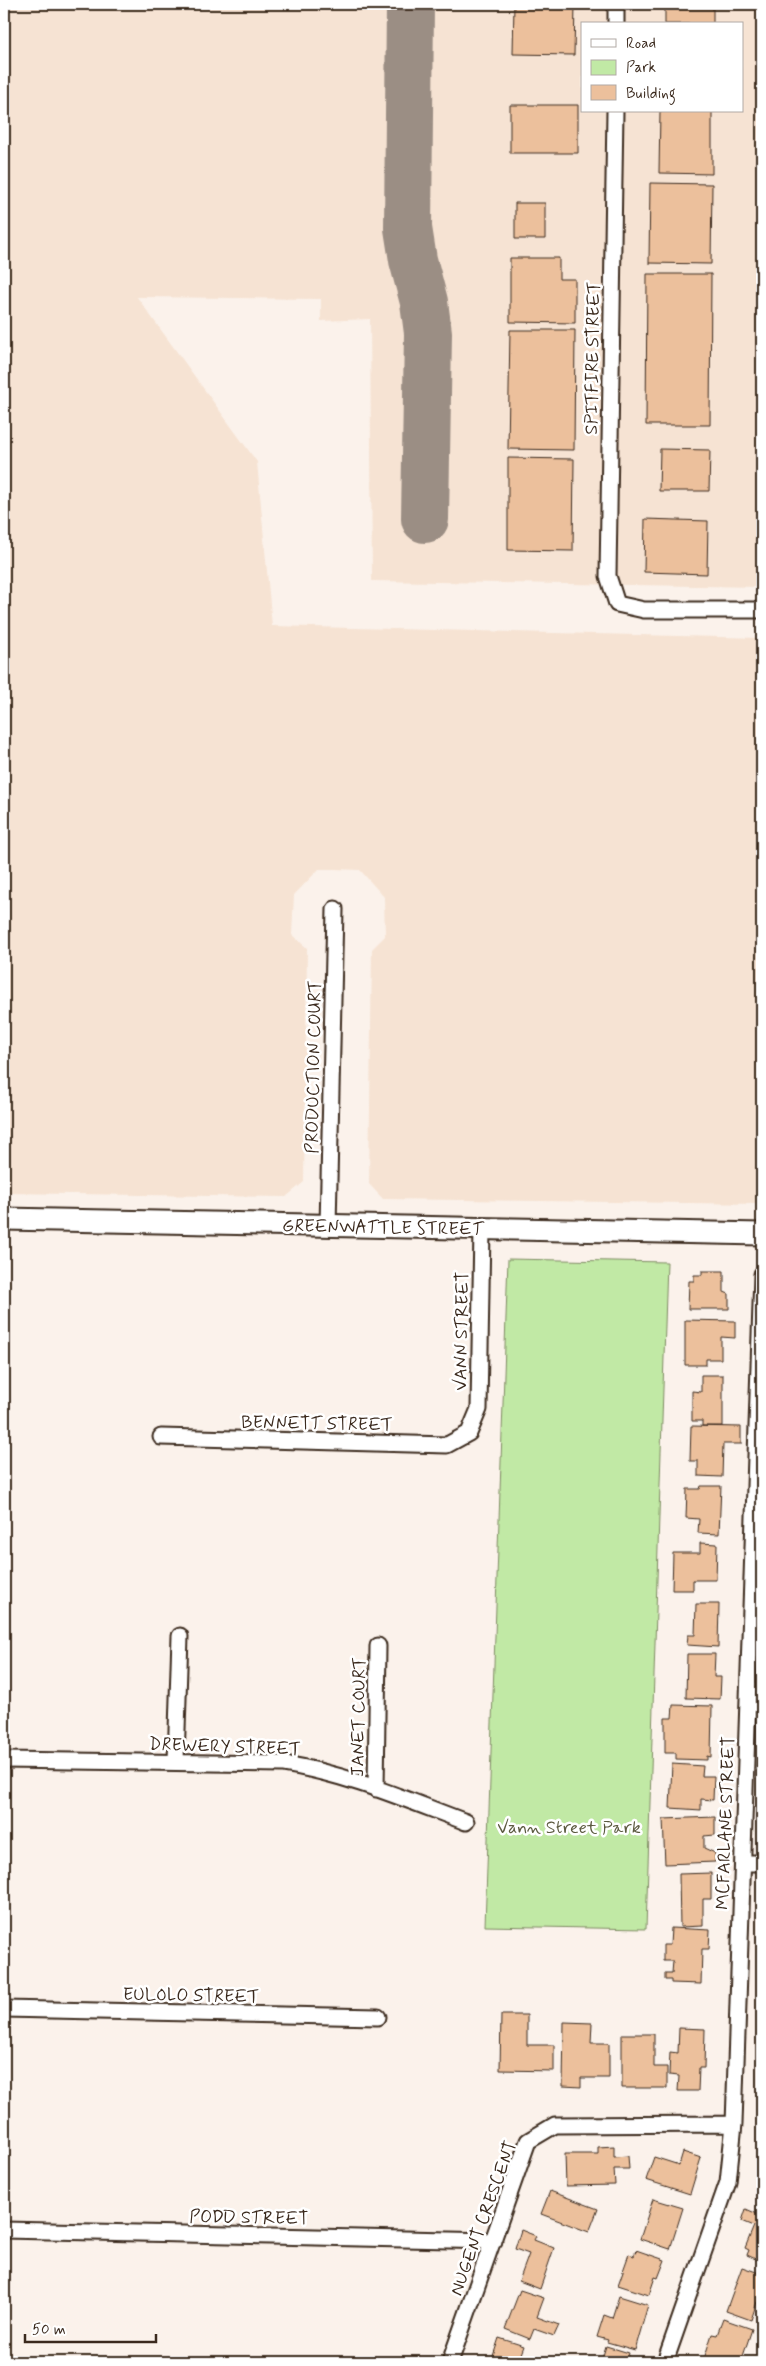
<svg xmlns="http://www.w3.org/2000/svg" width="766" height="2366" viewBox="0 0 766 2366" font-family="Mynerve,sans-serif">
<style>
.built{fill:#f6e3d3;fill-rule:evenodd}
.green{fill:#c1e9a5;stroke:#7e8a62}
.lines{fill:none;stroke-linecap:round;stroke-linejoin:round}
.taxiway{stroke:#9b8e84;stroke-width:48}
.building{fill:#ecc09c;stroke:#3b2a1e}
.street-casing{stroke:#3b2a1e;stroke-width:19}
.secondary-casing{stroke:#3b2a1e;stroke-width:25}
.street{stroke:#fff;stroke-width:15}
.secondary{stroke:#fff;stroke-width:21}
.labels{text-anchor:middle;stroke-width:5;stroke-linejoin:round;paint-order:stroke}
.street-label{font-size:18px;fill:#3b2a1e;stroke:#fff}
.park-label{font-size:18px;fill:#5c5a40;stroke:#fff}
</style>
<rect width="100%" height="100%" fill="#fbf2eb"/>
<filter id="ink" filterUnits="userSpaceOnUse"><feTurbulence type="fractalNoise" baseFrequency=".02" numOctaves="2"/><feDisplacementMap in="SourceGraphic" scale="10" xChannelSelector="R" yChannelSelector="G"/><feConvolveMatrix kernelMatrix="1 2 1 2 8 2 1 2 1" color-interpolation-filters="sRGB"/></filter>
<g filter="url(#ink)">
<path class="built" d="M4,4H762V587L372,581L370,319L321,321V299L137,297L257,462L272,626L762,638V1204L383,1199L369,1184L372,949L385,936L384,897L360,870L334,869H319L294,895L292,935L307,948L304,1182L286,1197L4,1193ZM582,24H742V111H582Z"/>
<path class="green" d="M508,1259L667,1262L646,1929L485,1926Z"/>
<g class="lines">
<path class="taxiway" d="M410,4L408,228L413,260L424,302L428,333L425,519"/>
</g>
<path class="building" d="M514,4H575L574,55L513,54Z
M665,4H713V24H665Z
M510,105H578V153H510Z
M660,111H712V174L659,173Z
M650,183L712,184L711,264L649,263Z
M515,203H545V239H515Z
M510,258H559V279H575V323L510,322Z
M647,274H711L710,425H646Z
M510,330H575L574,450L508,449Z
M660,449L710,450L709,491H659Z
M508,458L574,459L573,551L508,550Z
M645,519L708,521L707,574L644,572Z
M702,1271H724V1292L729,1294V1309H688L689,1281H694V1275H702Z
M685,1320L735,1321V1338L721,1337V1359H706V1365H685Z
M701,1375H723V1426H702V1421H692V1391L701,1392Z
M691,1426L741,1427V1444H723L722,1477L698,1476V1461H690Z
M701,1486H721L719,1534L698,1533L699,1519L686,1518L687,1489H700Z
M700,1543L717,1544L716,1580H693V1590H672L673,1553H700Z
M696,1604H719L718,1647L687,1645L688,1635H695Z
M687,1654H715L714,1677H721L720,1699L686,1698Z
M673,1705L712,1706L711,1757L707,1756V1760L676,1759V1753H665V1718H672Z
M672,1764L703,1766L702,1776H714L713,1800L701,1799V1810L670,1808Z
M715,1817V1835L704,1836V1848L715,1853V1862L665,1864L663,1819Z
M711,1873V1899H703V1926L680,1927L679,1874Z
M671,1928L710,1930L709,1949H702L701,1984L671,1983V1980H665V1973H672L673,1961H663V1945H670Z
M501,2015H527V2045H554V2071L500,2070Z
M564,2022L592,2023L591,2043H609V2078H581V2087L563,2086Z
M679,2028L705,2029L704,2068H699L698,2091H678L679,2076L669,2075L670,2052L678,2053Z
M622,2034H654V2067H667V2088H622Z
M614,2146V2157L628,2156L629,2169H614L615,2185L566,2186L565,2154H598V2147Z
M683,2152L701,2158L690,2194L646,2180L654,2157L679,2165Z
M550,2191L598,2209L589,2232L541,2214Z
M653,2199L683,2208L670,2249L640,2239Z
M746,2209L762,2216V2262L747,2255L749,2250L745,2248L754,2226L742,2221Z
M521,2230L536,2236L534,2240L554,2248L540,2289L519,2281L529,2254L515,2249Z
M636,2250L665,2260L658,2278L655,2277L649,2295L618,2285L629,2254L634,2256Z
M742,2267L762,2274V2304L757,2302L751,2320L726,2311Z
M520,2290L544,2298L537,2317L559,2325L554,2336L534,2329L530,2339L505,2329Z
M619,2296L648,2305L635,2350L607,2342L608,2340L597,2337L604,2315L612,2318Z
M723,2319L752,2329L741,2362H713L704,2359L712,2334L717,2335Z
M499,2338L524,2346L518,2362H491Z
M606,2346L629,2353L626,2362H601Z"/>
<g class="lines">
<defs>
<path id="street" d="M616,24V4
M615,111L608,576L617,604L644,610H762
M328,1226L335,909
M161,1437L447,1445L469,1433L479,1409L482,1229
M4,1760L284,1764C347,1774 407,1800 466,1822
M176,1761L180,1636
M376,1789L378,1646
M743,1863H762
M4,2009L378,2017
M4,2230L494,2241
M450,2362L528,2141L555,2125L734,2124
M665,2362L728,2182L734,2124L762,1274"/>
<path id="secondary" d="M4,1219L762,1234"/>
</defs>
<use href="#street" class="street-casing"/>
<use href="#secondary" class="secondary-casing"/>
<use href="#street" class="street"/>
<use href="#secondary" class="secondary"/>
</g>
</g>
<g class="labels">
<g class="street-label">
<text transform="translate(592 358) rotate(-89)" y="6">SPITFIRE STREET</text>
<text transform="translate(313 1067) rotate(-89)" y="6">PRODUCTION COURT</text>
<text transform="translate(383 1227) rotate(1)" y="6">GREENWATTLE STREET</text>
<text transform="translate(461 1331) rotate(-89)" y="6">VANN STREET</text>
<text transform="translate(317 1423) rotate(1)" y="6">BENNETT STREET</text>
<text transform="translate(358 1717) rotate(-89)" y="6">JANET COURT</text>
<text transform="translate(225 1746) rotate(2)" y="6">DREWERY STREET</text>
<text transform="translate(725 1823) rotate(-88)" y="6">MCFARLANE STREET</text>
<text transform="translate(191 1995) rotate(1)" y="6">EULOLO STREET</text>
<text transform="translate(249 2217) rotate(1)" y="6">PODD STREET</text>
<text transform="translate(483 2218) rotate(-70)" y="6">NUGENT CRESCENT</text>
</g>
<g class="park-label">
<text x="569" y="1833">Vann Street Park</text>
</g>
</g>
<rect width="766" height="2366" fill="none" stroke="#fff" stroke-width="20"/>
<rect x="10" y="10" width="746" height="2346" fill="none" stroke="#3b2a1e" stroke-width="2" filter="url(#ink)"/>
<rect x="581" y="22" width="162" height="90" fill="#ffffff" stroke="#b1aaa5"/>
<rect x="591" y="39" width="25" height="8" fill="#ffffff" stroke="#b1aaa5"/>
<text x="626" y="48" font-size="15" fill="#3b2a1e">Road</text>
<rect x="591" y="60" width="25" height="15" fill="#c1e9a5" stroke="#b1aaa5"/>
<text x="626" y="72" font-size="15" fill="#3b2a1e">Park</text>
<rect x="591" y="85" width="25" height="15" fill="#ecc09c" stroke="#b1aaa5"/>
<text x="626" y="98" font-size="15" fill="#3b2a1e">Building</text>
<path d="M25 2334v8h131v-8" fill="none" stroke="#3b2a1e" stroke-width="2.5"/>
<text x="32" y="2334" font-size="15" fill="#3b2a1e" stroke="#ffffff" stroke-width="4" paint-order="stroke">50 m</text>
</svg>
